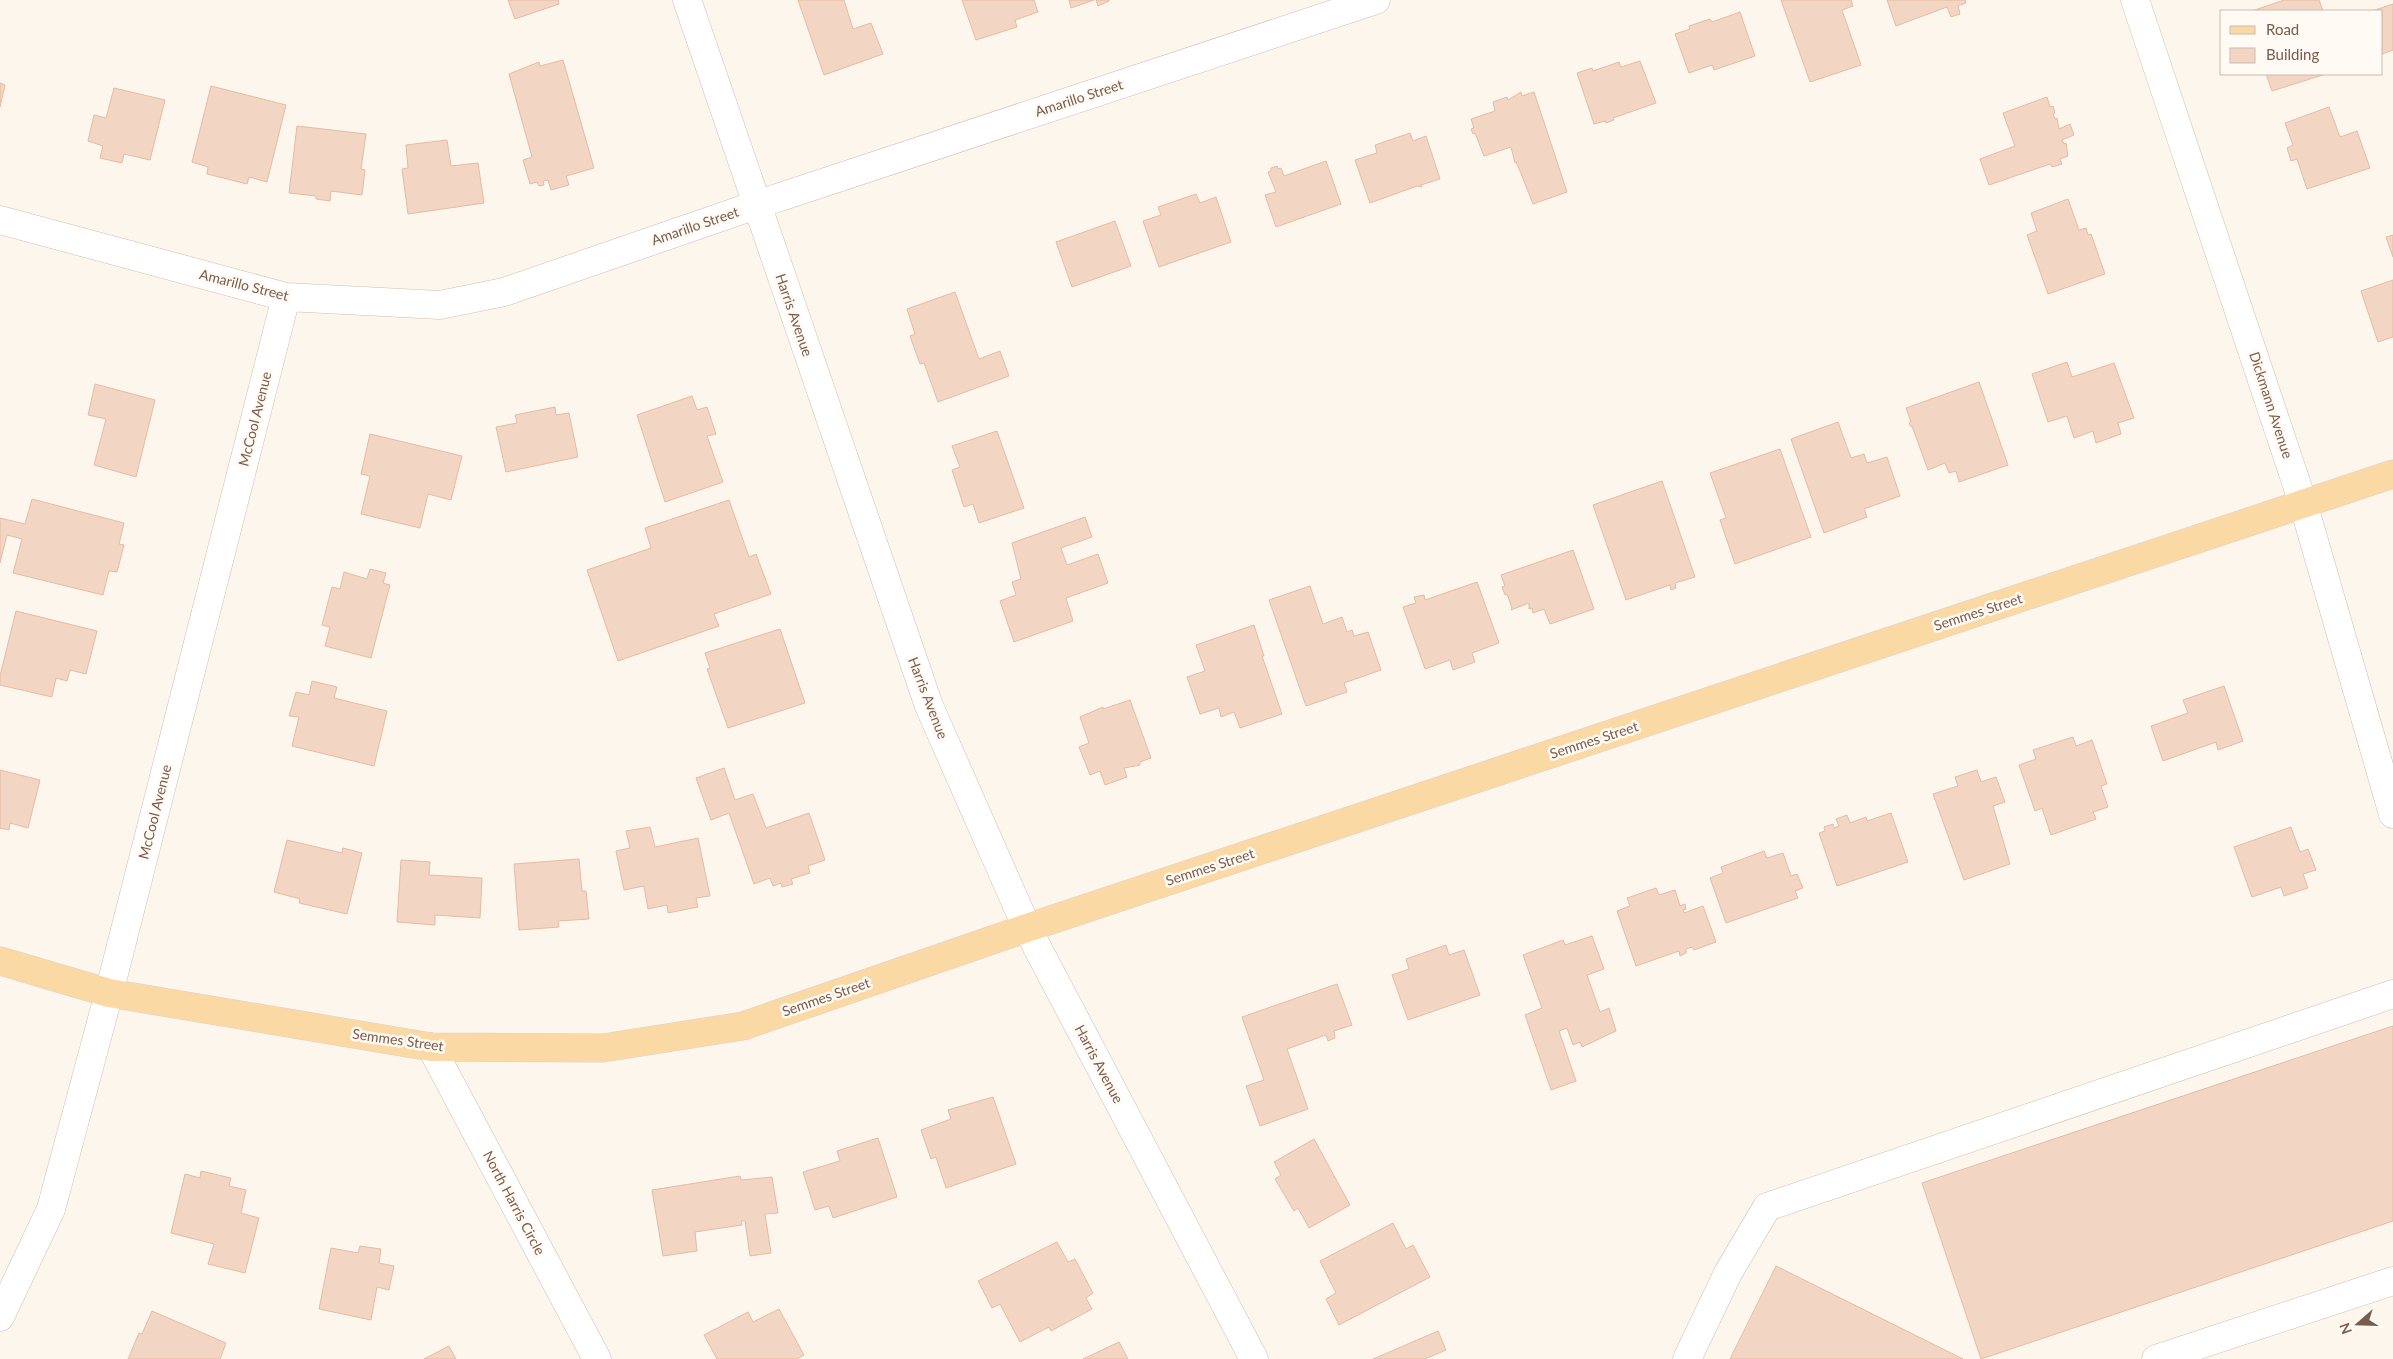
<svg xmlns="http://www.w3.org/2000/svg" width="2393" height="1359" viewBox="0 0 2393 1359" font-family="Lato,sans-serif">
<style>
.building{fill:#f3d5c3;stroke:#e6bba3}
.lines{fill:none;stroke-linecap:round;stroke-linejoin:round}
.minor-casing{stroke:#d1beb0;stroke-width:29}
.major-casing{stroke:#dad1cd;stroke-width:29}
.minor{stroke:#fff;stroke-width:28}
.major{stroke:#fbd9a5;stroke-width:28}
.labels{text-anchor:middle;stroke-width:5;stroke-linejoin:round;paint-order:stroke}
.street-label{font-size:14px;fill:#7a5c4d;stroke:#fffaf3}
</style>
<rect width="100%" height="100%" fill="#fdf6ec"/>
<path class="building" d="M508,0H558L559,4L515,19Z
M798,0H844L853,29L871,23L883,54L824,75Z
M962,0H1034L1038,12L1015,20L1017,27L976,40Z
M1069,0H1094L1071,8Z
M1096,0H1109V1L1098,6Z
M1781,0H1851L1853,6L1842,10L1861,65L1810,82Z
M1887,0H1965L1966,3L1958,6L1960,14L1951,17L1947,7L1896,26Z
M2284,0H2319L2323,11H2252Z
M2393,4V50L2382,54V11H2372Z
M1740,12L1755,56L1714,70L1712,65L1689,73L1675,34L1690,29L1689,26L1710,19L1712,22Z
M563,60L594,168L566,176L569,185L551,190L548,180L543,181L544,185L539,186L537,182L530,184L523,160L532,157L509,74L539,62L540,66Z
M1640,61L1656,103L1613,118L1614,120L1606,123L1605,121L1594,124L1577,73L1592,68L1593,71L1619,62L1621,67Z
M2266,74H2326L2272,91Z
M0,83L5,85L0,107Z
M211,86L286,105L267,182L249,177L247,184L207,174L208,167L192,162Z
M114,88L165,100L150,160L124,154L122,163L100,158L103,146L88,141L94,115L106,118Z
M1521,92L1522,96L1534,92L1567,192L1533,204L1520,171L1516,162L1515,163L1511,147L1484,156L1475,133L1473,134L1471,129L1474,128L1471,119L1495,111L1493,102L1507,97L1508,100Z
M2047,97L2050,107L2053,106L2055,113L2053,114L2055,119L2057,118L2059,129L2070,124L2074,135L2062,140L2064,144L2066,143L2068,156L2060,159L2062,164L2052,167L2050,164L1989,185L1980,159L2015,146L2003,113Z
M2329,107L2340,137L2357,131L2370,168L2307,189L2297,159L2291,161L2287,148L2293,145L2285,123Z
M297,126L366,134L361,169L365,170L362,195L331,191L330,201L316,199V196L289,193Z
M1410,133L1413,141L1426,136L1440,179L1421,185L1422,187L1417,186L1370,203L1355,160L1377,153L1375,145Z
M447,140L451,166L478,163L484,203L408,214L402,169L408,168L406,145Z
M1326,161L1341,204L1276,227L1265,195L1276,192L1268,172L1271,171V168L1277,166L1278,169L1281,168L1284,176Z
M1196,194L1200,203L1216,197L1231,242L1159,267L1143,221L1161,215L1158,207Z
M2068,199L2079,230L2086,228L2088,235L2091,234L2105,274L2048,294L2027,235L2037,231L2031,213Z
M1115,221L1131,266L1072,287L1056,242Z
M2393,235V257L2386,237Z
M2393,280V337L2378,342L2361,291Z
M955,292L979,359L1000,351L1009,376L938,402L924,363L920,364L910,336L915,334L907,309Z
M2067,362L2072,377L2114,363L2134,418L2118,423L2121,434L2096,443L2093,431L2074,438L2067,416L2048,422L2032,374Z
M1979,382L2008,465L1959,482L1956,471L1949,473L1945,463L1928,470L1912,426L1911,427L1909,423L1911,422L1906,408Z
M95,384L155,400L136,477L94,465L106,419L88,415Z
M692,396L697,410L707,407L716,434L707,436L723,482L665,502L637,415Z
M555,407L556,415L569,413L578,457L506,472L496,427L517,423L515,415Z
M1838,422L1851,458L1864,454L1867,463L1887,457L1900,496L1864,509L1867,517L1824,533L1791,439Z
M997,431L1024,508L979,523L973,504L964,507L952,470L960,467L952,446Z
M370,434L462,456L451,500L428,494L420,528L361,514L370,476L361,474Z
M1780,449L1811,537L1735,564L1720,520L1726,518L1710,473Z
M1662,481L1695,577L1675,583L1676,588L1671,590L1670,585L1626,600L1593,505Z
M32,499L124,523L119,544L124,545L117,572L109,571L103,595L13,573L22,539L7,535L0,563V518L25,524Z
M729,500L749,557L756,554L771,594L714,614L719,626L618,661L587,570L651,548L645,528Z
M1085,517L1092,537L1061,548L1067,565L1098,554L1108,583L1066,598L1073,621L1014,642L1000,601L1016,595L1012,582L1021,579L1012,543Z
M1573,550L1594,609L1550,624L1544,609L1533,613L1532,608L1529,609V603L1511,610L1512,608L1507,594L1505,595L1502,587L1505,586L1501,575Z
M370,569L386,573L383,583L390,585L371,658L325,646L330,627L322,625L332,587L340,589L344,572L367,579Z
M1477,582L1499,643L1472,653L1475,662L1453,670L1450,660L1425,669L1403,607L1416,603L1414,597L1424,595L1425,600Z
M1310,586L1323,624L1342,617L1347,632L1352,630L1354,636L1368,632L1381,670L1344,683L1347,692L1306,706L1269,600Z
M16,611L97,631L86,674L70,670L67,681L56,678L52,697L0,685V676Z
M1254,625L1264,656H1262L1282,714L1240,728L1234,712L1221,717L1219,708L1200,714L1187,677L1205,671L1196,645Z
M780,629L805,703L728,728L707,669L710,668L705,653Z
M312,681L337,687L334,698L387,711L374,766L292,746L299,717L289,716L296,692L309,695Z
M2224,686L2243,741L2218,750L2216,742L2163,761L2151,726L2188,713L2183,700Z
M1130,700L1151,758L1140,762V765L1124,768L1127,777L1105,785L1100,771L1090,775L1079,747L1089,743L1080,717L1103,707V709Z
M2073,737L2076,746L2092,740L2107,784L2101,786L2108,807L2093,812L2096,819L2051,835L2042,808L2035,811L2019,765L2036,759L2033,750Z
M724,768L735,800L753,794L766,828L809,813L825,860L808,866L810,873L791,879L793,884L782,887L781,883L773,886L770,878L754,884L729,813L711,820L696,778Z
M0,770L40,780L28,828L10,823L9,830L0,828Z
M1977,770L1981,782L1996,777L2005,802L1993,806L2010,864L1964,880L1933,794L1958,786L1955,777Z
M1891,813L1908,862L1837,886L1819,833L1825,831L1824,827L1833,824L1834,828L1839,826L1836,819L1847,815L1850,823L1866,817L1867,821Z
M650,827L655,847L698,838L710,896L696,898L698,907L668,913L667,905L648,909L644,886L624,890L616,851L630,848L626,831Z
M2291,827L2300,852L2308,849L2316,870L2303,874L2308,888L2284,896L2281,887L2252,897L2234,847Z
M287,840L342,853L343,848L362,853L347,914L299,903L300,899L274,892Z
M1764,851L1767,858L1783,853L1791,876L1797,874L1803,888L1795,891L1798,898L1726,923L1710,878L1723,873L1721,867Z
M579,859L582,891H586L589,919L558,921L559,927L519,930L514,864Z
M401,860L430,862L429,875L482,878L480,918L435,915V925L397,922Z
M1656,888L1659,895L1675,890L1680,906L1685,904L1686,909L1683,910L1684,913L1703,906L1716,942L1694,950L1692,947L1686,949V953L1680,956L1679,951L1636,966L1617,911L1630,906L1627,898Z
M1592,936L1604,969L1587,975L1600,1012L1609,1008L1616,1031L1582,1047L1580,1042L1573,1045L1567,1028L1559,1031L1576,1081L1551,1090L1525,1015L1542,1008L1523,955L1563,940L1565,945Z
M1446,945L1449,955L1464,950L1480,995L1408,1020L1392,975L1409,969L1406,959Z
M1337,984L1352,1025L1334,1031L1335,1038L1328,1041L1326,1035L1287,1049L1308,1109L1260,1126L1246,1086L1264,1080L1242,1017Z
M2393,1026V1221L1981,1359L1922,1183Z
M993,1097L1016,1164L946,1188L936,1157L931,1159L921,1130L951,1119L948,1110Z
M878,1138L897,1197L833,1218L829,1206L815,1210L803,1172L840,1161L837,1151Z
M1314,1139L1350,1205L1309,1228L1298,1208L1294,1211L1275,1179L1281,1175L1274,1162Z
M201,1171L231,1178L229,1186L246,1190L241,1213L259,1218L245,1273L208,1264L214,1244L171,1233L185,1174L200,1178Z
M740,1176L741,1180L772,1177L778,1213L765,1214L771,1253L750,1256L745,1221H741L742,1225L695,1232L697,1251L663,1256L652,1190Z
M1393,1223L1406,1249L1413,1245L1430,1277L1339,1325L1326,1299L1336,1293L1320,1261Z
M1057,1242L1068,1262L1075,1259L1093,1293L1086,1298L1092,1309L1051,1331L1049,1327L1020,1342L1000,1304L992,1308L978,1281Z
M360,1246L381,1249L379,1263L394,1266L389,1290L377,1287L371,1320L319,1309L331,1248L358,1253Z
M1776,1266L1963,1359H1730Z
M779,1309L804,1355L797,1359H717L704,1335L748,1312L753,1322Z
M152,1311L226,1343L220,1359H128L139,1333L142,1334Z
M1438,1331L1446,1350L1425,1359H1373Z
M1119,1342L1128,1359H1083Z
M449,1346L456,1359H424Z"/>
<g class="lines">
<defs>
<path id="minor" d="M687,0L929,706L1027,928L1254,1359
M2135,0L2303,503L2393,814
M0,220L286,297L440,305L504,292L756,205L1376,0
M431,1047L597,1359
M0,1317L51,1209L109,993L286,297
M1687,1359L1728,1273L1767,1207L2393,994
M2156,1359L2393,1281"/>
<path id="major" d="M0,961L109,993L431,1047L603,1048L743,1026L1027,928L2393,474"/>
</defs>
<use href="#minor" class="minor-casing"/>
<use href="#major" class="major-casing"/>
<use href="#minor" class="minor"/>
<use href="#major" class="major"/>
</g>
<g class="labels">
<g class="street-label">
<text transform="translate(1079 98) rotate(-18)" y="5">Amarillo Street</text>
<text transform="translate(695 226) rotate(-19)" y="5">Amarillo Street</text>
<text transform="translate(244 285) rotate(14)" y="5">Amarillo Street</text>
<text transform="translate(794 315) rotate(71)" y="5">Harris Avenue</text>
<text transform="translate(2271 405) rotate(72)" y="5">Dickmann Avenue</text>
<text transform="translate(255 419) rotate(-76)" y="5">McCool Avenue</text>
<text transform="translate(1978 612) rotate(-18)" y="5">Semmes Street</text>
<text transform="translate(928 698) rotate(69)" y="5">Harris Avenue</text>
<text transform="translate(1594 740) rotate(-18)" y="5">Semmes Street</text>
<text transform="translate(155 812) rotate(-76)" y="5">McCool Avenue</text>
<text transform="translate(1210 867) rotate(-18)" y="5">Semmes Street</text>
<text transform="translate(826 997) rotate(-19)" y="5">Semmes Street</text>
<text transform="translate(398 1040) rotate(8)" y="5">Semmes Street</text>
<text transform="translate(1099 1064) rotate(62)" y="5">Harris Avenue</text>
<text transform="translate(514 1203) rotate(62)" y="5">North Harris Circle</text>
</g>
</g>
<rect x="2220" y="10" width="162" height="65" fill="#fffaf3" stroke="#cabbb1"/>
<rect x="2230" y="26" width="25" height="8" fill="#fbd9a5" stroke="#cabbb1"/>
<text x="2266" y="35" font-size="15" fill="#7a5c4d">Road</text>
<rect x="2230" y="48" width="25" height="15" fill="#f3d5c3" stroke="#cabbb1"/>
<text x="2266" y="60" font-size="15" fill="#7a5c4d">Building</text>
<g transform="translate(2358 1324) rotate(250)" stroke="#fffaf3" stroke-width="4" paint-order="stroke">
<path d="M0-4L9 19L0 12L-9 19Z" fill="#7a5c4d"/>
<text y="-8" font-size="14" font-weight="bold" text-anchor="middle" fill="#7a5c4d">N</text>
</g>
</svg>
